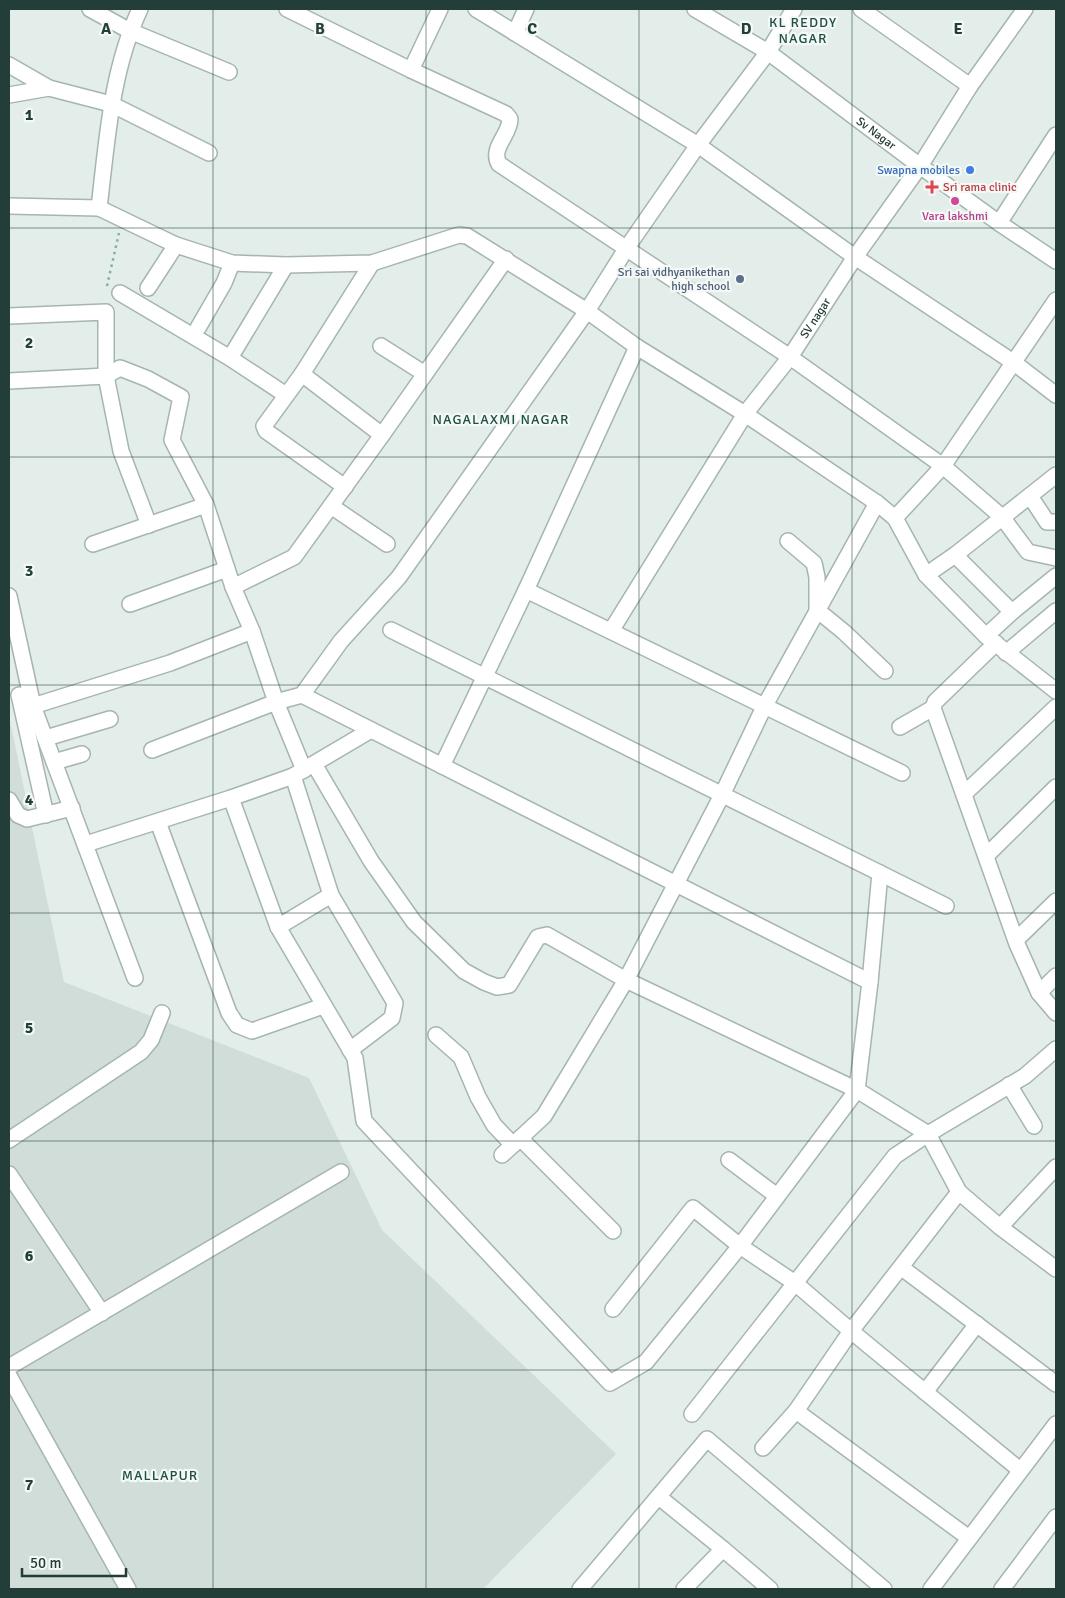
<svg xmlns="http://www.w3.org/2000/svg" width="1065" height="1598" viewBox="0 0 1065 1598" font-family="Signika,sans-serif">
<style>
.built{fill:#d1ddd8}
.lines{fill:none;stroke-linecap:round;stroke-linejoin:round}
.minor-casing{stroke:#a6b5b0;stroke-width:18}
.path{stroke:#84b0a4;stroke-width:2.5;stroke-dasharray:2.5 4;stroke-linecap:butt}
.minor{stroke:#fff;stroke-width:15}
.grid{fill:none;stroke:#233e38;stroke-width:1;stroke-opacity:0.55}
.shop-dot{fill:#3f7fe0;stroke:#f4f9f7;stroke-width:2}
.health-dot{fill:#e0444e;stroke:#f4f9f7;stroke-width:2}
.hotel-dot{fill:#d1479c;stroke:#f4f9f7;stroke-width:2}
.service-dot{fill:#5c6f8a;stroke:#f4f9f7;stroke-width:2}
.labels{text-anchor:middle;stroke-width:4.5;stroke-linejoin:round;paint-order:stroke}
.street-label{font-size:12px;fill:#233e38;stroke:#f4f9f7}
.shop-label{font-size:12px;fill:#366cbe;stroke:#f4f9f7;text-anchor:end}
.health-label{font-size:12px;fill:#be3a42;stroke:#f4f9f7;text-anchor:start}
.hotel-label{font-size:12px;fill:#b23c85;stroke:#f4f9f7}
.service-label{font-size:12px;fill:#4e5e75;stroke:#f4f9f7;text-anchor:end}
.neighbourhood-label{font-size:14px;letter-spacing:1px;fill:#1f5046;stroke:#f4f9f7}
.grid-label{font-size:16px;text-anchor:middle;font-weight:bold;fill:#233e38;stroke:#f4f9f7;stroke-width:4.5;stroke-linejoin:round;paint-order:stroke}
</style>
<rect width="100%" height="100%" fill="#e3ede9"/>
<path class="built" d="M9,716L64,982L309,1078L382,1230L616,1454L483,1589H9Z"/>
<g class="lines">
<defs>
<g id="minor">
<path d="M90,9L130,31L229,72"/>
<path d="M287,9L411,70L506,114L510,119C510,135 490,148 499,164L790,357L943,466L1002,517L1028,552L1056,558"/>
<path d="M476,9L698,145L855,257L1013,362L1056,395"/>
<path id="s1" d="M695,9L768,52L920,166L999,223L1056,261"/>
<path d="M861,9L970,86"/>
<path d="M515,33L526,9"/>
<path d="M9,65L49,88L111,104L209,153"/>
<path d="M411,70L440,9"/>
<path d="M9,95L49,88"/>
<path d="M9,206L99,208L176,245L232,263L286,265L372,263L459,235L467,236L587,311L637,347L745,414L877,503L895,518L926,575L986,636L1056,691"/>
<path d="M99,208C107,141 111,71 140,9"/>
<path d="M999,223L1056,135"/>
<path d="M148,288L176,245"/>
<path d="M120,293L230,358L286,265"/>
<path d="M9,316L106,312V376L121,451L149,525"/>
<path d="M198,328L224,283L232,263"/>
<path d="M381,346L425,374"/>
<path d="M230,358L286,395"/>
<path d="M302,374L382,435"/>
<path d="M9,381L106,376L120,368L148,379L181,397L172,440L206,505L233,587L252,631L276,702L304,770"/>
<path d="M345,487L266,431L264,426L302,374L372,263"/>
<path d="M1030,496L1047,522H1056"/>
<path d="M331,506L387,544"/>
<path d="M895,518L943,466L1056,300"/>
<path d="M788,541L814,563L817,577V610L844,632L885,671"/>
<path d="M93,544L206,505"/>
<path d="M955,555L1012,612"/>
<path d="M926,575L955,555L1056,475"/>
<path d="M233,587L294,557L382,435L506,259"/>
<path d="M526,590L902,773"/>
<path d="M9,596L33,706L135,978"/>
<path d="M130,604L227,569"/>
<path d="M391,630L946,906"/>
<path id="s2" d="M611,631L745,414L790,357L855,257L920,166L970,86L1025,9"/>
<path d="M986,636L1012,612L1056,576"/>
<path d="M996,643L935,702L933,708L1017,944L1039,993"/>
<path d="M1006,653L1056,611"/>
<path d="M19,695L46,815"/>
<path d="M302,695L870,982"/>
<path d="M33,706L170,663L252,631"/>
<path d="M900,727L933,708"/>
<path d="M46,738L110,719"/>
<path d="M152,750L276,702L302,695L341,641L399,577L587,311L626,249L698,145L768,52L794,9"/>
<path d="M54,762L82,754"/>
<path d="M314,764L371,861L414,922L464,971L484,982L497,987L509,985L538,937L547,935L626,980L857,1090L928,1134L959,1192L1000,1227L1056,1269"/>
<path d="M442,766L526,590L637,347"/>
<path d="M293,776L331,895"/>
<path d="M964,794L1056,707"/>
<path d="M231,798L278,927L355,1058L364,1121L610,1383L646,1362L740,1246L857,1090L870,982L880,873"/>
<path d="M9,800L18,815L27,819L72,808"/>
<path d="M158,822L229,1013L237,1025L252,1031L323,1006"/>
<path d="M86,844L231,798L293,776L371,730"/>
<path d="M986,856L1056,787"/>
<path d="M278,927L331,895L395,1003L392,1018L350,1050"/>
<path d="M1016,940L1056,901"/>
<path d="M1056,976L1039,993L1056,1013"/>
<path d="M436,1035L461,1057L478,1097L494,1125L513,1145"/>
<path d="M1009,1085L1034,1126"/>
<path d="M520,1138L613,1231"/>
<path d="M9,1140L141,1052L151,1040L162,1013"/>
<path d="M502,1155L544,1116L626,980L722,795L764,707L877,503"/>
<path d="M729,1160L777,1196"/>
<path d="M9,1174L102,1313"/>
<path d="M1000,1227L1056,1167"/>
<path d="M902,1268L1056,1384"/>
<path d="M613,1309L693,1208L740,1246L795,1283L851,1331L1020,1470"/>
<path d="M9,1367L341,1172"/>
<path d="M9,1376L128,1589"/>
<path d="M925,1392L977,1324"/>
<path d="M796,1411L969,1538"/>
<path d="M692,1414L895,1156L928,1134L1025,1076L1056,1049"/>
<path d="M763,1448L796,1411L851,1331L959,1192"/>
<path d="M659,1497L723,1549L770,1589"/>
<path d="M580,1589L707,1439L884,1589"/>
<path d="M684,1589L723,1549"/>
<path d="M931,1589L1056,1424"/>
<path d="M1002,1589L1056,1517"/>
</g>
</defs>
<use href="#minor" class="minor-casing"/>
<path class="path" d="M107,286L119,233"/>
<use href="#minor" class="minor"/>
</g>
<path class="grid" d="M213,9V1589M426,9V1589M639,9V1589M852,9V1589M9,228H1056M9,457H1056M9,685H1056M9,913H1056M9,1141H1056M9,1370H1056"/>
<circle class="shop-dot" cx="970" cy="170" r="5"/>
<path class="health-dot" d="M929.5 179.5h5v5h5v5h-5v5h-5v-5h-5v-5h5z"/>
<circle class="hotel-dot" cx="955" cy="201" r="5"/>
<circle class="service-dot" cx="740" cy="279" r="5"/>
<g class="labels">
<g class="street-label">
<text dy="4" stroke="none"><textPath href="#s1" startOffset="220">Sv Nagar</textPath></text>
<text dy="4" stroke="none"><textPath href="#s2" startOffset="374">SV nagar</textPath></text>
</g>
<g class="shop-label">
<text x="960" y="174">Swapna mobiles</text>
</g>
<g class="health-label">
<text x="943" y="191">Sri rama clinic</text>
</g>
<g class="hotel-label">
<text x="955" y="220">Vara lakshmi</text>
</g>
<g class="service-label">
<text x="730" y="276">Sri sai vidhyanikethan<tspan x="730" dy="14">high school</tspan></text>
</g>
<g class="neighbourhood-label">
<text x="803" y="27">KL REDDY<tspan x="803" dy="16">NAGAR</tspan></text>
<text x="501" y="424">NAGALAXMI NAGAR</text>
<text x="160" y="1480">MALLAPUR</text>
</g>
</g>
<g class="grid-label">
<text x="106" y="34">A</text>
<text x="320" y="34">B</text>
<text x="532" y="34">C</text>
<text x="746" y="34">D</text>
<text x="958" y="34">E</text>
<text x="29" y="120">1</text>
<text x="29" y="348">2</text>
<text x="29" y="576">3</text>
<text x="29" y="805">4</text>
<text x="29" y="1033">5</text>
<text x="29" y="1261">6</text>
<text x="29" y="1490">7</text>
</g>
<rect width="1065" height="1598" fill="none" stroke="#233e38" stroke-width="20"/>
<path d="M22 1568v8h104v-8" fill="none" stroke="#233e38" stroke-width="2.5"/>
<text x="30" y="1568" font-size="15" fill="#233e38" stroke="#f4f9f7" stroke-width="4" paint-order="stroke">50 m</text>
</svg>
